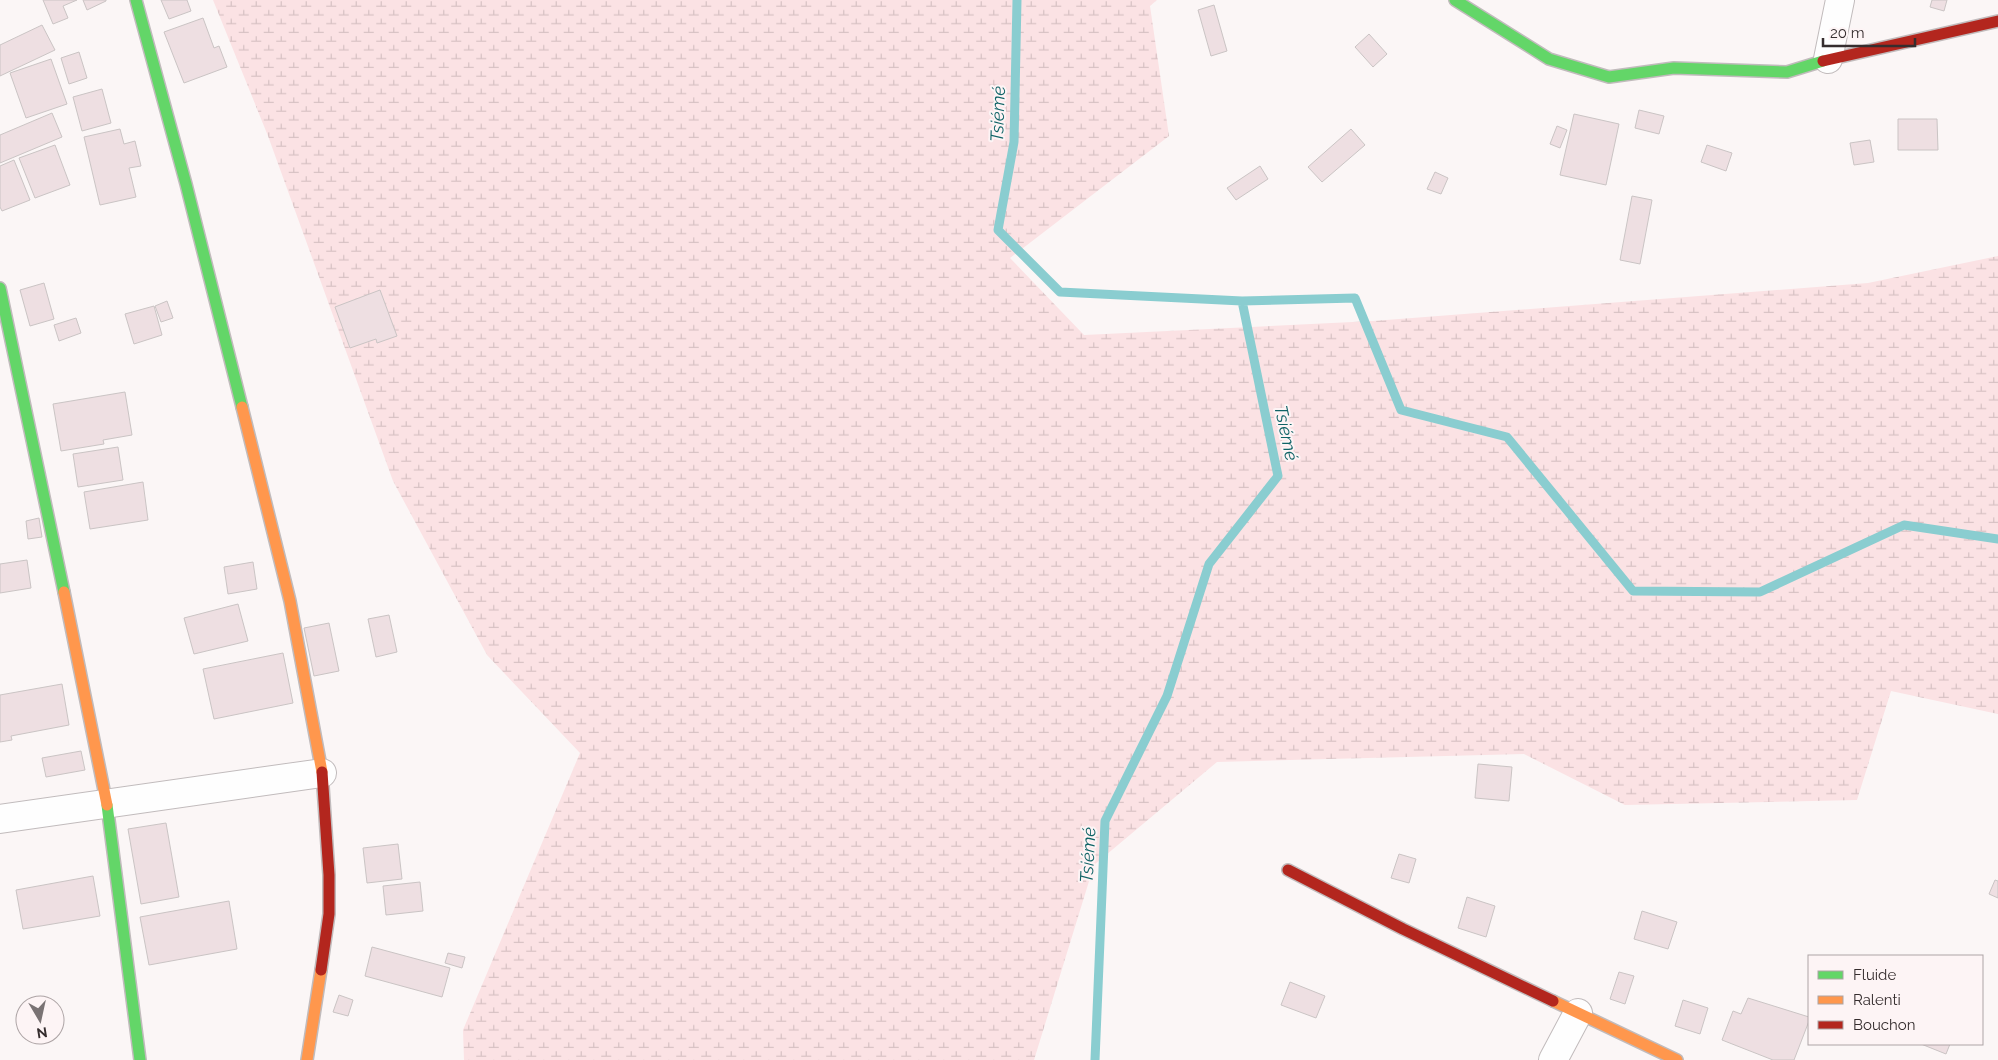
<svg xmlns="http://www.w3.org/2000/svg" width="1998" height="1060" viewBox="0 0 1998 1060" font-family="Raleway,sans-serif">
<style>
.wetland{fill:url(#wetland-marsh)}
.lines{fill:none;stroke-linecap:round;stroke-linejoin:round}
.stream{stroke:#8acdd0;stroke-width:9}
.building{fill:#eedfe2;stroke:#cac4c4}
.street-casing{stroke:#c1bbbc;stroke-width:30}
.fast-casing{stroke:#c1bbbc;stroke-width:14}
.slow-casing{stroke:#c1bbbc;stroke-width:14}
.jam-casing{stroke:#c1bbbc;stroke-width:14}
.street{stroke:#fefefe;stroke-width:28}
.fast{stroke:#63d668;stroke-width:11}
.slow{stroke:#ff974d;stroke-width:11}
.jam{stroke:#b3261e;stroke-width:11}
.labels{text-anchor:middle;stroke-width:4;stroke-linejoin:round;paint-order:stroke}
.water-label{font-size:18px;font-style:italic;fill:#0f6366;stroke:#fdf4f5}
</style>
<defs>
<pattern id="wetland-marsh" width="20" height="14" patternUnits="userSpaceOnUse" patternTransform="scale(1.25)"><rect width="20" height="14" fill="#fbe2e4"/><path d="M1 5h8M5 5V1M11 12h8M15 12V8" fill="none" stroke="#d8c2c4"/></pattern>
</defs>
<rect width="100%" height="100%" fill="#fbf6f6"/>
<path class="wetland" d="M213,0H1157L1150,6L1169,136L1010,258L1084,335L1373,321L1868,283L1998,256V714L1891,691L1857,800L1625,805L1524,754L1217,762L1094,865L1034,1060H464L463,1030L580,753L487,655L393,481L268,136Z"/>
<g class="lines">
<path class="stream" d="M1017,0L1014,142L998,230L1060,292L1242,301L1278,476L1209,564L1167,696L1105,821L1095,1060
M1242,301L1355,298L1401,410L1507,437L1633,591L1760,592L1904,525L1998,539"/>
</g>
<path class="building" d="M43,0H77L63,6L68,18L53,24Z
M83,0H106V1L87,10Z
M161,0H187L191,11L169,19Z
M1932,0H1947L1944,11L1930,7Z
M1214,5L1227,51L1211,56L1198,10Z
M203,18L214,48L219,46L227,67L184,83L164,32Z
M42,25L55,50L0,76V45Z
M1369,34L1387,54L1373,67L1355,47Z
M79,52L87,78L69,84L61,58Z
M51,59L67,104L26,118L10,73Z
M102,89L111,123L82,131L73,97Z
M1639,110L1664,116L1659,134L1635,128Z
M52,113L62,137L0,163V135Z
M1574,114L1619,124L1606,185L1560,175Z
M1898,119H1937L1938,150H1898Z
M1557,126L1567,130L1560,148L1550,144Z
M120,129L124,144L135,141L141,166L129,168L136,197L100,205L84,137Z
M1351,129L1365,145L1322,182L1308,167Z
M1870,140L1874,162L1854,165L1850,143Z
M55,145L70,185L35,198L19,158Z
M1707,145L1732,153L1726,171L1701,162Z
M14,160L30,200L2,211L0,207V166Z
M1260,166L1268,179L1236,200L1227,188Z
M1435,172L1448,178L1441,194L1427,189Z
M1632,196L1652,200L1640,264L1620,260Z
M44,283L54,319L30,326L20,290Z
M380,290L397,336L377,343L376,339L350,348L335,307Z
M167,301L173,318L161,322L155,306Z
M154,306L162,335L134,344L125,314Z
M76,318L81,333L59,341L54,325Z
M125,392L132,435L103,440L104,444L61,451L53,404Z
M118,447L123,480L78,487L73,454Z
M143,482L148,520L90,529L84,492Z
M39,518L42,537L28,539L26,521Z
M27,560L31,588L0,593V564Z
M253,562L257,589L228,594L224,567Z
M238,604L248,641L194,654L184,618Z
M389,615L397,652L376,657L368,619Z
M329,623L339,671L314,676L304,628Z
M283,653L293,703L214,719L203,669Z
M62,684L69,725L11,736L12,740L0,742V695Z
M81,751L85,770L46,777L42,758Z
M1478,764L1512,767L1509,801L1475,798Z
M166,823L179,897L141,904L128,829Z
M398,844L402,879L367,883L363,848Z
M1399,854L1416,859L1409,883L1391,878Z
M93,876L100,916L23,929L16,890Z
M1995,880L1998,881V898L1989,894Z
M420,882L423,911L386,915L383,886Z
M1467,897L1495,906L1486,937L1458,928Z
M229,901L237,949L149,965L140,917Z
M1642,911L1677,922L1668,949L1634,939Z
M372,947L450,968L442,997L365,976Z
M448,953L465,957L462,968L445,963Z
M1619,972L1634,976L1625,1004L1610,999Z
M1290,982L1325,996L1316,1018L1281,1005Z
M339,995L353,1000L348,1016L333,1012Z
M1748,998L1809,1017V1021L1794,1060H1773L1722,1040L1733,1011L1741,1014Z
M1683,1000L1708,1008L1700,1034L1675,1026Z
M1921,1044H1950L1946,1054Z"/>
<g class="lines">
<defs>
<path id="street" d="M1828,59L1840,0
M0,819L322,773
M1553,1060L1578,1013"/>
<path id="fast" d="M136,0L186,184L242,407
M1455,0L1549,59L1609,77L1674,68L1787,72L1823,61
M0,288L64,592
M107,805L140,1060"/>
<path id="slow" d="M242,407L290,601L322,772
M64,592L107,805
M1553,1001L1677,1060
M307,1060L321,970"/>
<path id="jam" d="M1823,61L1998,21
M1288,870L1403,929L1553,1001
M321,970L329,914V875L322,772"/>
</defs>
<use href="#street" class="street-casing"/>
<use href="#fast" class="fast-casing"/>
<use href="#slow" class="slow-casing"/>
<use href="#jam" class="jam-casing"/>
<use href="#street" class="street"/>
<use href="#fast" class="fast"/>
<use href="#slow" class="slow"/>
<use href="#jam" class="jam"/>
</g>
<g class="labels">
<g class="water-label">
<text transform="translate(998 114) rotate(-88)" y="6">Tsiémé</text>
<text transform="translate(1286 433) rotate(78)" y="6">Tsiémé</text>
<text transform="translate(1088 855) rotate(-87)" y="6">Tsiémé</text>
</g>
</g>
<rect x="1808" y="955" width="175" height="90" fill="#fdf4f5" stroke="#ada4a5"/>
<rect x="1818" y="971" width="25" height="8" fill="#63d668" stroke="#ada4a5"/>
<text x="1853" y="980" font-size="15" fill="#352d2e">Fluide</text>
<rect x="1818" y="996" width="25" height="8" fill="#ff974d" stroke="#ada4a5"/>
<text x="1853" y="1005" font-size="15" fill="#352d2e">Ralenti</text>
<rect x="1818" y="1021" width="25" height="8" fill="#b3261e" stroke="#ada4a5"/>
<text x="1853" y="1030" font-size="15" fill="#352d2e">Bouchon</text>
<g transform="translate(40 1020) rotate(171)"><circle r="24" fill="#fdf4f5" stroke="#ada4a5"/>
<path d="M0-4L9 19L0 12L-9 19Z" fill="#7a7374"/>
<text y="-8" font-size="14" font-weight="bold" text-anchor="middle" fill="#352d2e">N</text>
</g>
<path d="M1823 38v8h92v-8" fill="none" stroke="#352d2e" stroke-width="2.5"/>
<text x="1830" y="38" font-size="15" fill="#352d2e" stroke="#fdf4f5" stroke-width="4" paint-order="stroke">20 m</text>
</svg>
